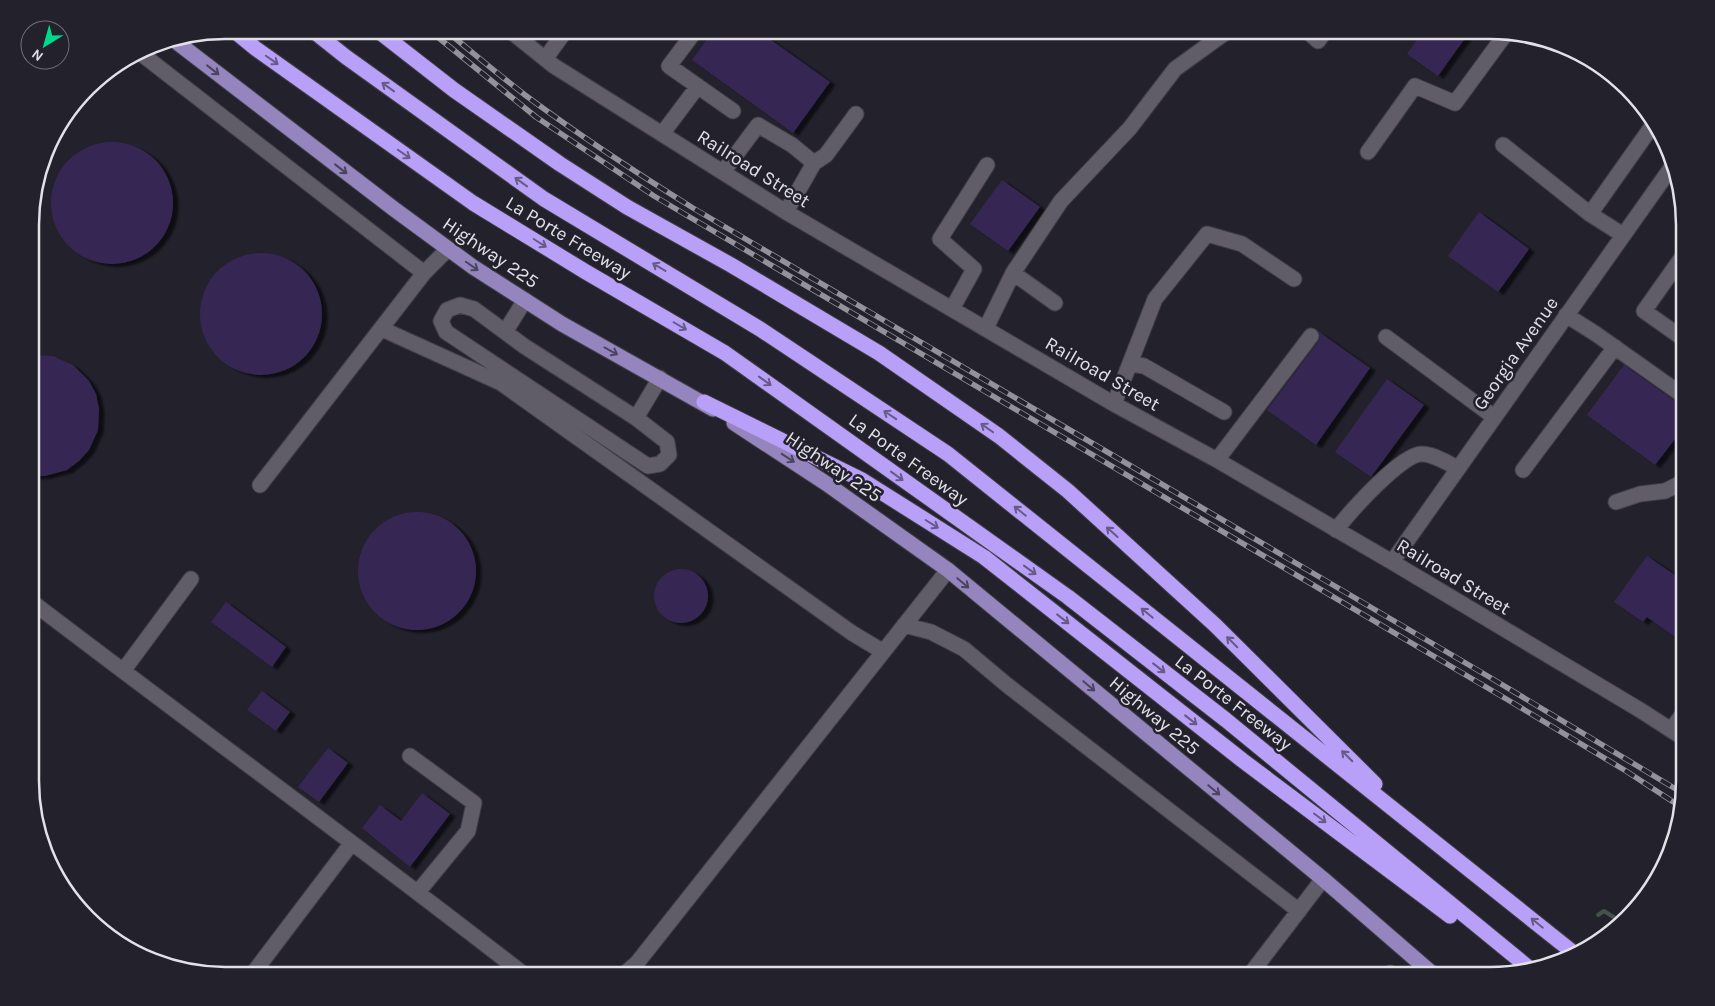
<svg xmlns="http://www.w3.org/2000/svg" width="1715" height="1006" viewBox="0 0 1715 1006" font-family="Karla,sans-serif">
<style>
.lines{fill:none;stroke-linecap:round;stroke-linejoin:round}
.stream{stroke:#44524b;stroke-width:4}
.building{fill:#352853;filter:url(#shadow)}
.minor-casing{stroke:#403e46;stroke-width:17}
.major-casing{stroke:#403e46;stroke-width:17}
.highway-casing{stroke:#403e46;stroke-width:17}
.minor{stroke:#605d69;stroke-width:15}
.major{stroke:#9585bf;stroke-width:15}
.highway{stroke:#b8a0f8;stroke-width:15}
.rail-casing{stroke:#939199;stroke-width:5.5}
.rail{stroke:#23212b;stroke-width:4;stroke-dasharray:11;stroke-linecap:butt}
.oneway{stroke:#665a87}
.oneway2{stroke:#4b445f}
.labels{text-anchor:middle;stroke-width:5;stroke-linejoin:round;paint-order:stroke}
.street-label{font-size:19px;fill:#e3e1e8;stroke:#23212b}
.rim{fill:none;stroke:#e3e1e8;stroke-width:2.5}
</style>
<defs>
<filter id="shadow"><feDropShadow dx="5.5" dy="3" stdDeviation="1" flood-color="#0009"/></filter>
</defs>
<rect width="100%" height="100%" fill="#23212b"/>
<g class="lines">
<path class="stream" d="M1598,915L1604,911L1623,923"/>
</g>
<path class="building" d="M714,30H757L830,82L793,133L692,60Z
M1424,30H1471L1438,76L1407,54Z
M51 203a61 61 0 1 1 122 0a61 61 0 1 1-122 0Z
M1002,180L1040,207L1008,251L970,224Z
M1479,212L1529,249L1498,292L1448,256Z
M200 314a61 61 0 1 1 122 0a61 61 0 1 1-122 0Z
M1319,332L1370,368L1316,445L1267,410L1318,342L1320,337Z
M32,355L53,356L73,365L89,381L96,394L99,409L98,430L89,450L79,461L67,470L45,476H32Z
M1624,365L1685,408V426L1655,465L1587,415Z
M1387,379L1424,405L1371,477L1335,452Z
M358 571a59 59 0 1 1 118 0a59 59 0 1 1-118 0Z
M1647,556L1685,582V644L1647,617L1643,622L1614,602Z
M654 596a27 27 0 1 1 54 0a27 27 0 1 1-54 0Z
M226,602L286,647L272,667L211,622Z
M262,691L290,712L276,731L247,710Z
M328,748L348,763L319,802L298,787Z
M422,793L450,814L410,867L362,828L380,805L401,821Z"/>
<g class="lines">
<defs>
<path id="minor" d="M509,30L554,66L786,212L1114,404L1217,460L1392,562L1640,710L1685,739
M696,30L669,66L733,111
M1306,30L1318,41L1326,30
M139,52L424,273
M545,59L566,30
M662,134L698,86
M1503,145L1590,214L1623,235
M1368,152L1415,86L1455,103L1507,32
M723,172L758,125L792,145L814,163
M786,212L814,163L826,155L856,114
M1590,214L1655,122
M1685,253L1644,311L1685,340
M1013,273L1055,303
M952,309L974,269L940,239L987,165
M1566,315L1596,334L1685,397
M986,328L1013,273L1061,201L1130,128L1175,69L1229,30
M382,329L501,383L852,633L882,651
M505,332L525,300
M1386,337L1494,417
M1131,364L1144,366L1224,412
M1114,404L1155,299L1207,234L1242,244L1294,279
M636,418L524,346L474,309L460,305L447,310L441,321L446,332L648,466L660,464L669,455L667,442L636,418L660,378
M1217,460L1311,336
M1523,470L1615,347
M260,485L424,273L448,249
M1616,502L1640,494L1665,491L1685,481
M1336,530C1349,513 1402,453 1422,454C1434,454 1447,463 1458,468
M1392,562L1671,168
M32,602C196,727 363,849 526,976
M904,625L931,632L964,649L1007,685L1299,911
M123,671L191,579
M1671,730L1685,711
M410,756L474,803L468,831L418,892
M251,976L351,844
M622,976L637,963L948,570
M1249,976L1323,879
M1388,976L1390,973L1393,976"/>
<path id="major" d="M174,40L394,209L473,267L562,324L713,409
M734,423L827,484L948,570L1323,879L1435,976"/>
<path id="highway" d="M233,30L255,48L473,203L586,272L725,353L1068,597L1226,720L1529,968
M312,30L346,57L544,199L760,329L948,454L1575,954
M377,30L454,90L560,164L627,207L731,265L879,353L999,436L1068,491L1215,625L1375,784
M704,402L862,480L984,557L1242,760L1450,916"/>
</defs>
<use href="#minor" class="minor-casing"/>
<use href="#major" class="major-casing"/>
<use href="#highway" class="highway-casing"/>
<use href="#minor" class="minor"/>
<use href="#major" class="major"/>
<use href="#highway" class="highway"/>
<defs>
<path id="rail" d="M429,30L536,117L654,196L1508,700L1626,771L1681,807
M445,30C472,52 498,74 525,95C579,135 635,172 693,208L1491,678L1684,794"/>
</defs>
<use href="#rail" class="rail-casing"/>
<use href="#rail" class="rail"/>
</g>
<defs><path id="oneway-shaft" d="M-6 0H5M1.5-3L5.5 0L1.5 3" fill="none" stroke-width="1.6" stroke-linecap="round" stroke-linejoin="round" transform="scale(1.25)"/></defs>
<g class="oneway">
<use href="#oneway-shaft" transform="translate(272 60) rotate(35)"/>
<use href="#oneway-shaft" transform="translate(388 87) rotate(-144)"/>
<use href="#oneway-shaft" transform="translate(404 154) rotate(35)"/>
<use href="#oneway-shaft" transform="translate(521 182) rotate(-144)"/>
<use href="#oneway-shaft" transform="translate(540 243) rotate(32)"/>
<use href="#oneway-shaft" transform="translate(659 267) rotate(-149)"/>
<use href="#oneway-shaft" transform="translate(680 326) rotate(30)"/>
<use href="#oneway-shaft" transform="translate(765 381) rotate(36)"/>
<use href="#oneway-shaft" transform="translate(890 415) rotate(-146)"/>
<use href="#oneway-shaft" transform="translate(987 428) rotate(-145)"/>
<use href="#oneway-shaft" transform="translate(897 476) rotate(36)"/>
<use href="#oneway-shaft" transform="translate(1020 511) rotate(-141)"/>
<use href="#oneway-shaft" transform="translate(932 524) rotate(32)"/>
<use href="#oneway-shaft" transform="translate(1112 532) rotate(-138)"/>
<use href="#oneway-shaft" transform="translate(1030 570) rotate(36)"/>
<use href="#oneway-shaft" transform="translate(1147 613) rotate(-141)"/>
<use href="#oneway-shaft" transform="translate(1063 619) rotate(38)"/>
<use href="#oneway-shaft" transform="translate(1232 642) rotate(-135)"/>
<use href="#oneway-shaft" transform="translate(1159 668) rotate(38)"/>
<use href="#oneway-shaft" transform="translate(1191 720) rotate(38)"/>
<use href="#oneway-shaft" transform="translate(1347 756) rotate(-135)"/>
<use href="#oneway-shaft" transform="translate(1320 818) rotate(37)"/>
<use href="#oneway-shaft" transform="translate(1537 923) rotate(-141)"/>
</g>
<g class="oneway2">
<use href="#oneway-shaft" transform="translate(213 70) rotate(38)"/>
<use href="#oneway-shaft" transform="translate(341 169) rotate(38)"/>
<use href="#oneway-shaft" transform="translate(472 266) rotate(35)"/>
<use href="#oneway-shaft" transform="translate(611 351) rotate(29)"/>
<use href="#oneway-shaft" transform="translate(788 458) rotate(33)"/>
<use href="#oneway-shaft" transform="translate(963 583) rotate(40)"/>
<use href="#oneway-shaft" transform="translate(1089 686) rotate(40)"/>
<use href="#oneway-shaft" transform="translate(1214 790) rotate(40)"/>
</g>
<g class="labels">
<g class="street-label">
<text transform="translate(754 168) rotate(32)" y="7">Railroad Street</text>
<text transform="translate(569 237) rotate(31)" y="7">La Porte Freeway</text>
<text transform="translate(491 252) rotate(34)" y="7">Highway 225</text>
<text transform="translate(1515 353) rotate(-55)" y="7">Georgia Avenue</text>
<text transform="translate(1103 373) rotate(30)" y="7">Railroad Street</text>
<text transform="translate(909 459) rotate(36)" y="7">La Porte Freeway</text>
<text transform="translate(834 466) rotate(34)" y="7">Highway 225</text>
<text transform="translate(1454 576) rotate(31)" y="7">Railroad Street</text>
<text transform="translate(1234 702) rotate(38)" y="7">La Porte Freeway</text>
<text transform="translate(1155 715) rotate(40)" y="7">Highway 225</text>
</g>
</g>
<path d="M0 0H1715V1006H0ZM225 39H1490A186 186 0 0 1 1676 225V781A186 186 0 0 1 1490 967H225A186 186 0 0 1 39 781V225A186 186 0 0 1 225 39Z" fill="#23212b" fill-rule="evenodd"/>
<path class="rim" d="M225 39H1490A186 186 0 0 1 1676 225V781A186 186 0 0 1 1490 967H225A186 186 0 0 1 39 781V225A186 186 0 0 1 225 39Z"/>
<g transform="translate(45 45) rotate(217)"><circle r="24" fill="#23212b" stroke="#706e77"/>
<path d="M0-4L9 19L0 12L-9 19Z" fill="#00d98c"/>
<text y="-8" font-size="14" font-weight="bold" text-anchor="middle" fill="#e3e1e8">N</text>
</g>
</svg>
